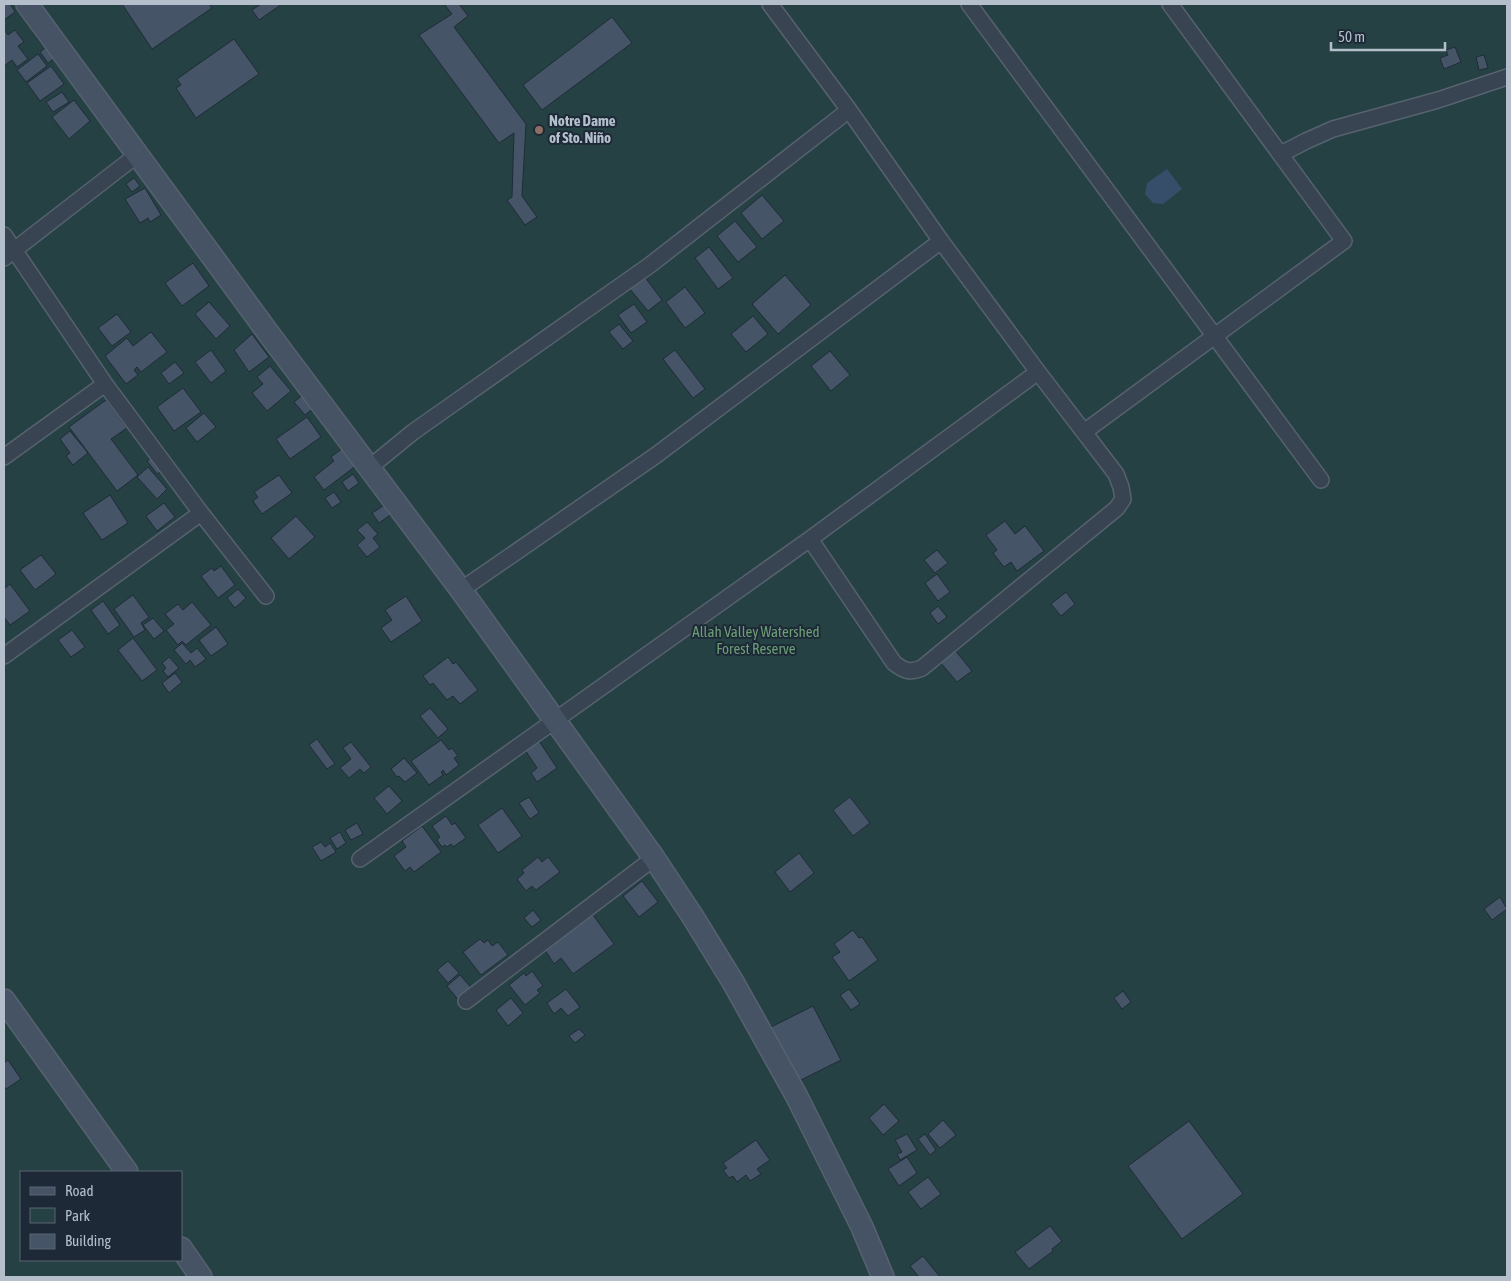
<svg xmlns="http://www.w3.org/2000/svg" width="1511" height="1281" viewBox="0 0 1511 1281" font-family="'Asap Condensed',sans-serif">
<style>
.green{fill:#264143;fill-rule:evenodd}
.water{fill:#374e6a}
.building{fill:#455567;stroke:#1f2b39}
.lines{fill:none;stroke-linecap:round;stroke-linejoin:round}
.street-casing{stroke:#56626f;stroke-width:18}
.secondary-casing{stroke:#56626f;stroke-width:24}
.street{stroke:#384452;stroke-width:15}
.secondary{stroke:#465365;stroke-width:21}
.education-dot{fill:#8d6e63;stroke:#1d2937;stroke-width:2}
.labels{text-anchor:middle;stroke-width:4;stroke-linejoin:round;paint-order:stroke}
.poi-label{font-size:15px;font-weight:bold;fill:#b5bfcc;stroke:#1d2937;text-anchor:start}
.park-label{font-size:15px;fill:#6b9e75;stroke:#1d2937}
</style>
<rect width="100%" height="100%" fill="#243242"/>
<path class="green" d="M4,4H1507V1277H4ZM21,1172H181V1260H21Z"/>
<path class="water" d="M1167,169L1182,189L1163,204L1153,203L1145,194L1147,183Z"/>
<path class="building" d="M4,4H10L15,12L4,20Z
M122,4H209L212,8L152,49Z
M261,4H282L259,20L252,10Z
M444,4H459L468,16L454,27L526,124L522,196L537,217L525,225L507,200L512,197L514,133L499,143L419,35L452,14Z
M612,17L632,43L542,110L523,85Z
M42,26L62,53L48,63L40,52L45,48L33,33Z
M4,30L8,35L15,30L24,42L18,46L28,59L17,67L12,60L4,66Z
M234,39L259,74L196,118L176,88L181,85L177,79Z
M1455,47L1461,62L1444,69L1440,58L1448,55L1446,50Z
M38,54L47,66L26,82L17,70Z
M1484,55L1488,68L1479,70L1476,57Z
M51,66L64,84L40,101L27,83Z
M62,92L69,102L53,112L46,102Z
M74,100L90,121L69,139L52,117Z
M134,178L140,186L132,192L126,184Z
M145,188L161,215L150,222L148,218L140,223L125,199Z
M762,195L784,221L762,239L741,213Z
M735,221L757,247L738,262L717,236Z
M709,247L733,278L718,289L695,258Z
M193,263L209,286L182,306L165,283Z
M785,275L811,305L778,334L752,304Z
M644,276L662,300L648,311L629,288Z
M685,287L705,313L685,328L666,302Z
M209,302L230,326L216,339L195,314Z
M634,304L647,322L631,333L618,315Z
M117,314L131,332L112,346L98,328Z
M753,316L768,334L746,352L731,334Z
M619,324L633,341L623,349L609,332Z
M151,332L167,352L141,372L137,367L134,370L138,375L126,384L105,356L127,338L133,346Z
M252,334L269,357L249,372L234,350Z
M211,350L226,371L211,383L195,362Z
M675,350L705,389L693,398L663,359Z
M830,351L850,375L831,391L811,366Z
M175,362L184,373L169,384L161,373Z
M270,366L291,391L267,411L252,393L263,384L257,377Z
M183,388L201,412L174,431L157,407Z
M309,390L320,403L305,415L294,402Z
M106,400L127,428L111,439L138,475L117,491L69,427Z
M204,413L216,427L197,442L186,428Z
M307,417L321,437L290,459L276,439Z
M70,431L88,453L73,465L66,456L70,453L60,439Z
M343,448L357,465L324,490L314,477L334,461L331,457Z
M155,455L165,468L157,474L147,461Z
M148,467L167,489L157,499L137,477Z
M353,474L359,483L348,491L342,482Z
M279,475L292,493L262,514L253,501L258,497L254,492Z
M334,492L341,502L332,508L325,498Z
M110,495L128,523L102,540L83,513Z
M164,503L175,517L157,531L146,516Z
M386,504L393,513L379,523L372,513Z
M296,516L315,537L289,559L271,538Z
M1005,521L1015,534L1025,526L1044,551L1017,571L1011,562L1004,567L993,553L997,550L986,535Z
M367,522L378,534L373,538L380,547L367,557L357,545L365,538L357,530Z
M937,550L948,563L935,573L924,560Z
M41,555L56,574L35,590L20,570Z
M221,566L235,585L218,598L201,576L212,568L214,571Z
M937,574L950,592L938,601L925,583Z
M10,584L30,611L10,625L4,617V589Z
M238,589L246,598L235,608L227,598Z
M1066,592L1075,604L1061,616L1051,604Z
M133,595L149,617L141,623L145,630L134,637L114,609Z
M406,596L422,621L391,642L381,628L392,620L385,610Z
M103,601L120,625L108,634L91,610Z
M192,602L211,625L186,645L182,641L178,645L166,630L174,624L165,614L178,604L183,610Z
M938,606L947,617L938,624L930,613Z
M153,618L164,631L154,639L143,625Z
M216,627L228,644L211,656L199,640Z
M72,630L85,647L71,657L58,640Z
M133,638L157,670L142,681L118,650Z
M182,643L191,653L197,648L206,659L195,667L190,660L186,664L174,650Z
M954,649L972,671L957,682L939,661Z
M169,657L179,668L168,677L163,671L166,668L162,663Z
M448,657L453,664L456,662L478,690L460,704L453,696L447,700L433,683L430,685L423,676Z
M175,673L182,682L169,693L162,683Z
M430,708L448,729L438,738L420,716Z
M317,739L335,764L327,769L309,745Z
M441,740L449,750L452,748L458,756L454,758L459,765L446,775L443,770L441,772L443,775L429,785L411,761Z
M539,741L557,768L537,782L531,773L537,768L525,750Z
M351,742L371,767L364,773L360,769L349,778L340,768L351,759L343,748Z
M404,758L417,773L405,782L399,776L397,777L391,769Z
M389,786L402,801L387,814L374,798Z
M529,797L539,813L530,819L519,803Z
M850,797L870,823L853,836L833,810Z
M502,808L522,836L498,853L478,825Z
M446,816L452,825L455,823L466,838L453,847L451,844L447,847L445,845L442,847L437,840L440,837L432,826Z
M357,823L363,834L351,840L345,830Z
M422,826L441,852L414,872L410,867L405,871L394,856L406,847L402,841Z
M340,832L346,843L337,849L330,838Z
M321,842L325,847L330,843L336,852L321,861L312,847Z
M799,853L814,873L790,892L775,872Z
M538,857L542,862L548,857L560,872L536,890L532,886L526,891L517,879L524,873L522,870Z
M642,881L658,902L639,917L623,896Z
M1500,897L1507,909L1492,920L1484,909Z
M533,910L541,920L532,927L524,918Z
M593,915L614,944L573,974L561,958L554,964L545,950Z
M853,930L859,938L862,937L878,960L849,981L832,957L840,952L834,944Z
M480,939L484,943L488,940L492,946L498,942L508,955L481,975L463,952Z
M448,961L459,973L448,983L437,970Z
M532,971L543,986L537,990L540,993L525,1005L509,985L524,973L526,976Z
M460,975L474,991L460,1002L447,986Z
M566,989L580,1007L568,1016L561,1008L554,1014L547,1003Z
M849,989L860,1004L851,1010L840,995Z
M1123,991L1131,1002L1122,1009L1114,998Z
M511,998L523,1013L508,1026L496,1010Z
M813,1006L841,1060L799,1081L771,1027Z
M579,1029L585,1035L575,1043L569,1036Z
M8,1060L21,1079L6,1089L4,1086V1063Z
M884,1104L899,1121L883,1135L869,1118Z
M943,1120L956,1135L940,1148L928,1134Z
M1189,1121L1243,1194L1182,1239L1128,1166Z
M907,1134L917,1150L900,1160L897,1154L902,1152L895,1140Z
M925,1134L936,1150L930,1155L918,1139Z
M756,1140L770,1160L757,1169L761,1174L750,1181L746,1175L737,1182L733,1176L729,1178L723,1170L727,1168L723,1163Z
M907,1157L917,1173L899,1186L888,1169Z
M928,1177L941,1194L921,1209L908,1192Z
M1050,1226L1062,1241L1052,1249L1053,1251L1029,1269L1015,1252Z
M923,1256L940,1277H919L910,1266Z"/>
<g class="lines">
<defs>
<path id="street" d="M770,4L849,110L941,241L1038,372L1116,474L1121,487L1123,499L1117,508L922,668C910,673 904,671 894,663L810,539
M969,4L1321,480
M1281,154L1306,141L1333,129L1438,100L1507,77
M4,235L105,384L201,513L266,596
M4,258L137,155
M1084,432L1344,241L1170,4
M4,457L105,384
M369,468L413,432L650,265L849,110
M461,590L655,456L941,241
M4,656L201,513
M360,859L810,539L1038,372
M466,1001L654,858"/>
<path id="secondary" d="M27,4L272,338L461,590L654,858L693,917L733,982L796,1095L862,1227L883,1277
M4,1000L127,1172
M181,1248L201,1277"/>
</defs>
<use href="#street" class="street-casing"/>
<use href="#secondary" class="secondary-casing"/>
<use href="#street" class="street"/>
<use href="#secondary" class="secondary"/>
</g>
<circle class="education-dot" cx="539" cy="130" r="5"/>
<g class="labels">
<g class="poi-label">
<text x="549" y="126">Notre Dame<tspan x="549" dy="17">of Sto. Niño</tspan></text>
</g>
<g class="park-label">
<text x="756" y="637">Allah Valley Watershed<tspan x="756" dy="17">Forest Reserve</tspan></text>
</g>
</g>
<rect width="1511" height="1281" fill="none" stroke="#b5bfcc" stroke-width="10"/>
<rect x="20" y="1171" width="162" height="90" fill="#1d2937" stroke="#5a6573"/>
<rect x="30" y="1187" width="25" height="8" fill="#465365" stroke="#5a6573"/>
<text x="65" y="1196" font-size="15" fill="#b5bfcc">Road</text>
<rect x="30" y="1208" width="25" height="15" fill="#264143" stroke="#5a6573"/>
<text x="65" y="1221" font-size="15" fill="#b5bfcc">Park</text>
<rect x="30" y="1234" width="25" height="15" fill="#455567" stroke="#5a6573"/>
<text x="65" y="1246" font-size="15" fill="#b5bfcc">Building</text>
<path d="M1331 42v8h114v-8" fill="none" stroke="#b5bfcc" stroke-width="2.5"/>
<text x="1338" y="42" font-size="15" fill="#b5bfcc" stroke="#1d2937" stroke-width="4" paint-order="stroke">50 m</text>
</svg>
